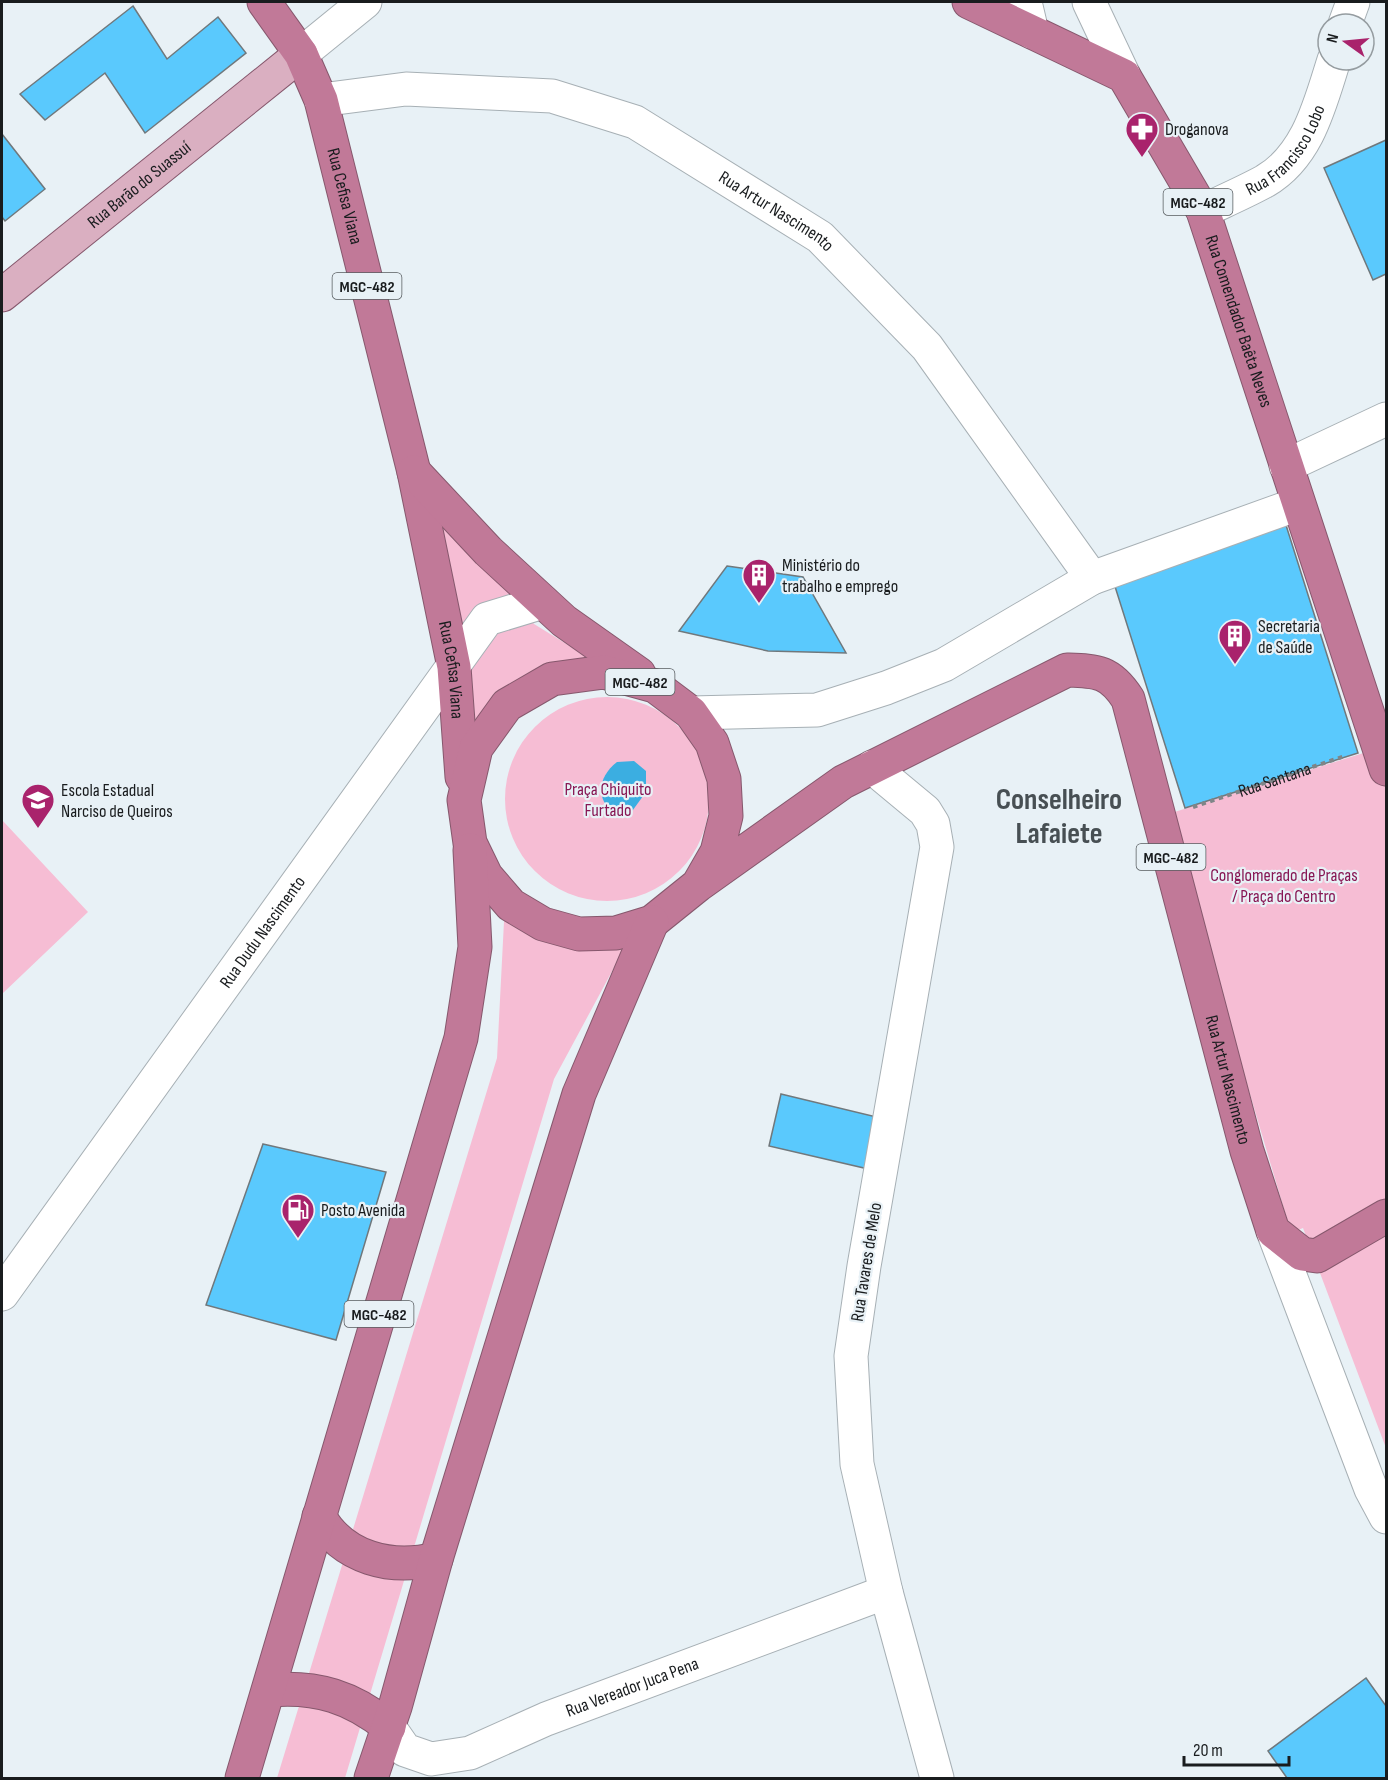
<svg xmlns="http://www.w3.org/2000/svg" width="1388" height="1780" viewBox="0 0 1388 1780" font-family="'Sofia Sans Condensed',sans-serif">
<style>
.green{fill:#f6bdd4}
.water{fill:#3baee1}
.building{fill:#5ac9fd;stroke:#70787c;stroke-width:1.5}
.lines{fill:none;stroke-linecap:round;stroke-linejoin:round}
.minor-casing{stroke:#a7b0b5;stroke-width:35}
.major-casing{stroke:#86586d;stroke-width:35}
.highway-casing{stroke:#86586d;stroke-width:35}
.path{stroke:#7f8588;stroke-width:4;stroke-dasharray:4.5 4.5;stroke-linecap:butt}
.minor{stroke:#fff;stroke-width:33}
.major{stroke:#daafc1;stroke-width:33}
.highway{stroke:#c17998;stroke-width:33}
.labels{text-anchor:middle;stroke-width:4.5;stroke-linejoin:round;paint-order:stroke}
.shield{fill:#e8f1f6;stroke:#575c5f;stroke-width:1.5}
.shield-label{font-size:16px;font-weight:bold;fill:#191c1e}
.poi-label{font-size:18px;fill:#191c1e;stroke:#e8f1f6;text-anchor:start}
.street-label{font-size:18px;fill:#191c1e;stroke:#e8f1f6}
.park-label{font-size:18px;fill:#871754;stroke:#e8f1f6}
.town-label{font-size:30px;font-weight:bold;fill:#474f53;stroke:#e8f1f6}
</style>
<rect width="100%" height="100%" fill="#e8f1f6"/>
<path class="green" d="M428,492L534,624L604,667L471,737Z
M505 799a102 102 0 1 1 204 0a102 102 0 1 1-204 0Z
M1386,746V1448L1303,1228L1291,1233L1242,1067L1149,820Z
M2,820L88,912L2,994Z
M505,902L631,936L554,1079L345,1778H277L497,1058Z"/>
<path class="water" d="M634,761L646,771V792L630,814H614C595,798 598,777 617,762Z"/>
<path class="building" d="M133,6L167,59L218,17L246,53L145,133L105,73L45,120L20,94Z
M2,134L45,189L5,221L2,217Z
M1386,140V274L1373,280L1324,168Z
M1285,522L1358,753L1185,808L1112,577Z
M727,566L803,577L846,653L768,651L679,631Z
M781,1094L889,1120L877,1171L769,1146Z
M263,1144L386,1172L336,1340L206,1305Z
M1366,1678L1386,1706V1778H1287L1268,1751Z"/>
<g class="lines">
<defs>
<g id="minor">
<path d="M1025,2L1032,32"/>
<path d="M1089,2L1124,76"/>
<path d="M1345,24L1353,2"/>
<path d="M301,54L365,2"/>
<path id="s2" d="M321,100L406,89L552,96L635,122L820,237L927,347L1092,578"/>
<path id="s3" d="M1203,211C1224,201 1245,192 1265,181C1308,156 1320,104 1334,60"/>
<path d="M1286,466L1386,419"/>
<path d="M691,713L817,710L886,688L944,665L1092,578L1298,504"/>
<path d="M872,767L925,811L933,824L937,847L864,1266L851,1356L857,1464L886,1592L937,1778"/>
<path d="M1273,1231L1371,1489L1386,1517"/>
<path id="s4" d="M2,1294L487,619L543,602"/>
<path id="s5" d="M389,1727L405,1750L431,1759L470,1753L546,1719L886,1592"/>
</g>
<g id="major">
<path id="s6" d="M2,295L301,54"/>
</g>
<g id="highway">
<path id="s7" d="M264,2L301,54L321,100L414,472L454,667L462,777"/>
<path id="s8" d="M969,2L1124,76L1203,211L1386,769"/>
<path d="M414,472L488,551L564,621L639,674"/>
<path id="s9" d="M698,885L717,852L726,816L724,779L712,743L691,713L655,686L604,672L552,679L507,705L476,748L464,800L470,843L486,876L511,905L543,924L579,934L616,933L652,922L698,885L843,782L1067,670C1097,671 1110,671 1128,699L1247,1151L1273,1231L1302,1254L1317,1256L1386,1216"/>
<path d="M319,1516C343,1559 392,1570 436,1559"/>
<path d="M270,1690C317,1686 352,1697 389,1727"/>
<path d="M242,1778L461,1038L475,947L470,850"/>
<path d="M371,1778L395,1707L436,1559L579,1094L652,922"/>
</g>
</defs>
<use href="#minor" class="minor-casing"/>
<use href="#major" class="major-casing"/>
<use href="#highway" class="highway-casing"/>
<path class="path" id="s1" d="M1193,807L1345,756"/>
<use href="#minor" class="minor"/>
<use href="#major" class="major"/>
<use href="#highway" class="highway"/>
</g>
<defs>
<symbol id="pharmacy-pin" viewBox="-11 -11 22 30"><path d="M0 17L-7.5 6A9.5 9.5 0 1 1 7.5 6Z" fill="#a9236c" stroke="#e8f1f6"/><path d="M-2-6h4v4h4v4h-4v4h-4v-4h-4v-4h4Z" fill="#fff"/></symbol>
<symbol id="building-pin" viewBox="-11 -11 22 30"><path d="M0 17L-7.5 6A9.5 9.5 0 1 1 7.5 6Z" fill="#a9236c" stroke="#e8f1f6"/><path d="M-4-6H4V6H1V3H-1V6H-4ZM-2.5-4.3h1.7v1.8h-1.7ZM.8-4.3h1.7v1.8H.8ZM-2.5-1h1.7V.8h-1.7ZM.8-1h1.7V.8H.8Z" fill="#fff"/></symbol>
<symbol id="school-pin" viewBox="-11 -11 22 30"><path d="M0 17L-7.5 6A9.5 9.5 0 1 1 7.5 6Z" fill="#a9236c" stroke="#e8f1f6"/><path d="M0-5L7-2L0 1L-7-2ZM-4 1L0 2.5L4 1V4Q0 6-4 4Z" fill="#fff"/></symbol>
<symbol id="fuel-pin" viewBox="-11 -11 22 30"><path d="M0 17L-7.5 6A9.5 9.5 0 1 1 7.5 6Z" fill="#a9236c" stroke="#e8f1f6"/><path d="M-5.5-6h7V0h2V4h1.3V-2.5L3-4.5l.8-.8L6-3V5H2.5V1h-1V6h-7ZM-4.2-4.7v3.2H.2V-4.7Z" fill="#fff"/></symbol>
</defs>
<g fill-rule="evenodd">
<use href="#pharmacy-pin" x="1123" y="110" width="38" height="52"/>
<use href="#building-pin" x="740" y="556" width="38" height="52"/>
<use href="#building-pin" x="1216" y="617" width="38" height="52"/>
<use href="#school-pin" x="19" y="781" width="38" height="52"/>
<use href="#fuel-pin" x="279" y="1191" width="38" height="52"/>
</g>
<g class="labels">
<g class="shield">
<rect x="1163.5" y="189" width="69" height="26" rx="4.5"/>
<rect x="332.5" y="273" width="69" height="26" rx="4.5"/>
<rect x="605.5" y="669" width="69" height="26" rx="4.5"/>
<rect x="1136.5" y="844" width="69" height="26" rx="4.5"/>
<rect x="344.5" y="1301" width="69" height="26" rx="4.5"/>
</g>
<g class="shield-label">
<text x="1198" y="208">MGC-482</text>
<text x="367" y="292">MGC-482</text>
<text x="640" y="688">MGC-482</text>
<text x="1171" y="863">MGC-482</text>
<text x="379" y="1320">MGC-482</text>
</g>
<g class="poi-label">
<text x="1165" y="135">Droganova</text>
<text x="782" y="571">Ministério do<tspan x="782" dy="21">trabalho e emprego</tspan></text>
<text x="1258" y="632">Secretaria<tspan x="1258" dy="21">de Saúde</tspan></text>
<text x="61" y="796">Escola Estadual<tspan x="61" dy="21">Narciso de Queiros</tspan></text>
<text x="321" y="1216">Posto Avenida</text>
</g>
<g class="street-label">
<text dy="6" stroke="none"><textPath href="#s3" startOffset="106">Rua Francisco Lobo</textPath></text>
<text dy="6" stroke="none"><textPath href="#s6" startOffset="176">Rua Barão do Suassuí</textPath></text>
<text dy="6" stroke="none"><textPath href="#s7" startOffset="213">Rua Cefisa Viana</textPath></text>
<text dy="6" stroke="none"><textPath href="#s2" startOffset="486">Rua Artur Nascimento</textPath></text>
<text dy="6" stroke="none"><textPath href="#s8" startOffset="444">Rua Comendador Baêta Neves</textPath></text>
<text dy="6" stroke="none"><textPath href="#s7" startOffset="699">Rua Cefisa Viana</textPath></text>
<text dy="6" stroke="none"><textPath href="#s1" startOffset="86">Rua Santana</textPath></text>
<text dy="6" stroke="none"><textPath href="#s4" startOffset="446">Rua Dudu Nascimento</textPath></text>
<text dy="6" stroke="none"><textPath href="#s9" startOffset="1716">Rua Artur Nascimento</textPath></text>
<text transform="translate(866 1262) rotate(-81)" y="6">Rua Tavares de Melo</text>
<text dy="6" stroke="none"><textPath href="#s5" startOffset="270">Rua Vereador Juca Pena</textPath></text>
</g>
<g class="park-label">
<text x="608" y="795">Praça Chiquito<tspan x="608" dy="21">Furtado</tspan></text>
<text x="1284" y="881">Conglomerado de Praças<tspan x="1284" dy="21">/ Praça do Centro</tspan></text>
</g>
<g class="town-label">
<text x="1059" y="809">Conselheiro<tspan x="1059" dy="34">Lafaiete</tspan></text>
</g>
</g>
<rect width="1388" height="1780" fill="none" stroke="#191c1e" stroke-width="6"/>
<g transform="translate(1346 42) rotate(285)"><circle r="28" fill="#e8f1f6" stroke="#959ca0" stroke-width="1.5"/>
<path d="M0-4.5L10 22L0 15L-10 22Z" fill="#a9236c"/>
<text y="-9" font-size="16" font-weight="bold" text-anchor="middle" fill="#191c1e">N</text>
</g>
<path d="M1184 1756v9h105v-9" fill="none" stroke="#191c1e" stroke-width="3"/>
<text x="1193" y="1756" font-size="18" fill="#191c1e" stroke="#e8f1f6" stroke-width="4.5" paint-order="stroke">20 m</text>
</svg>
